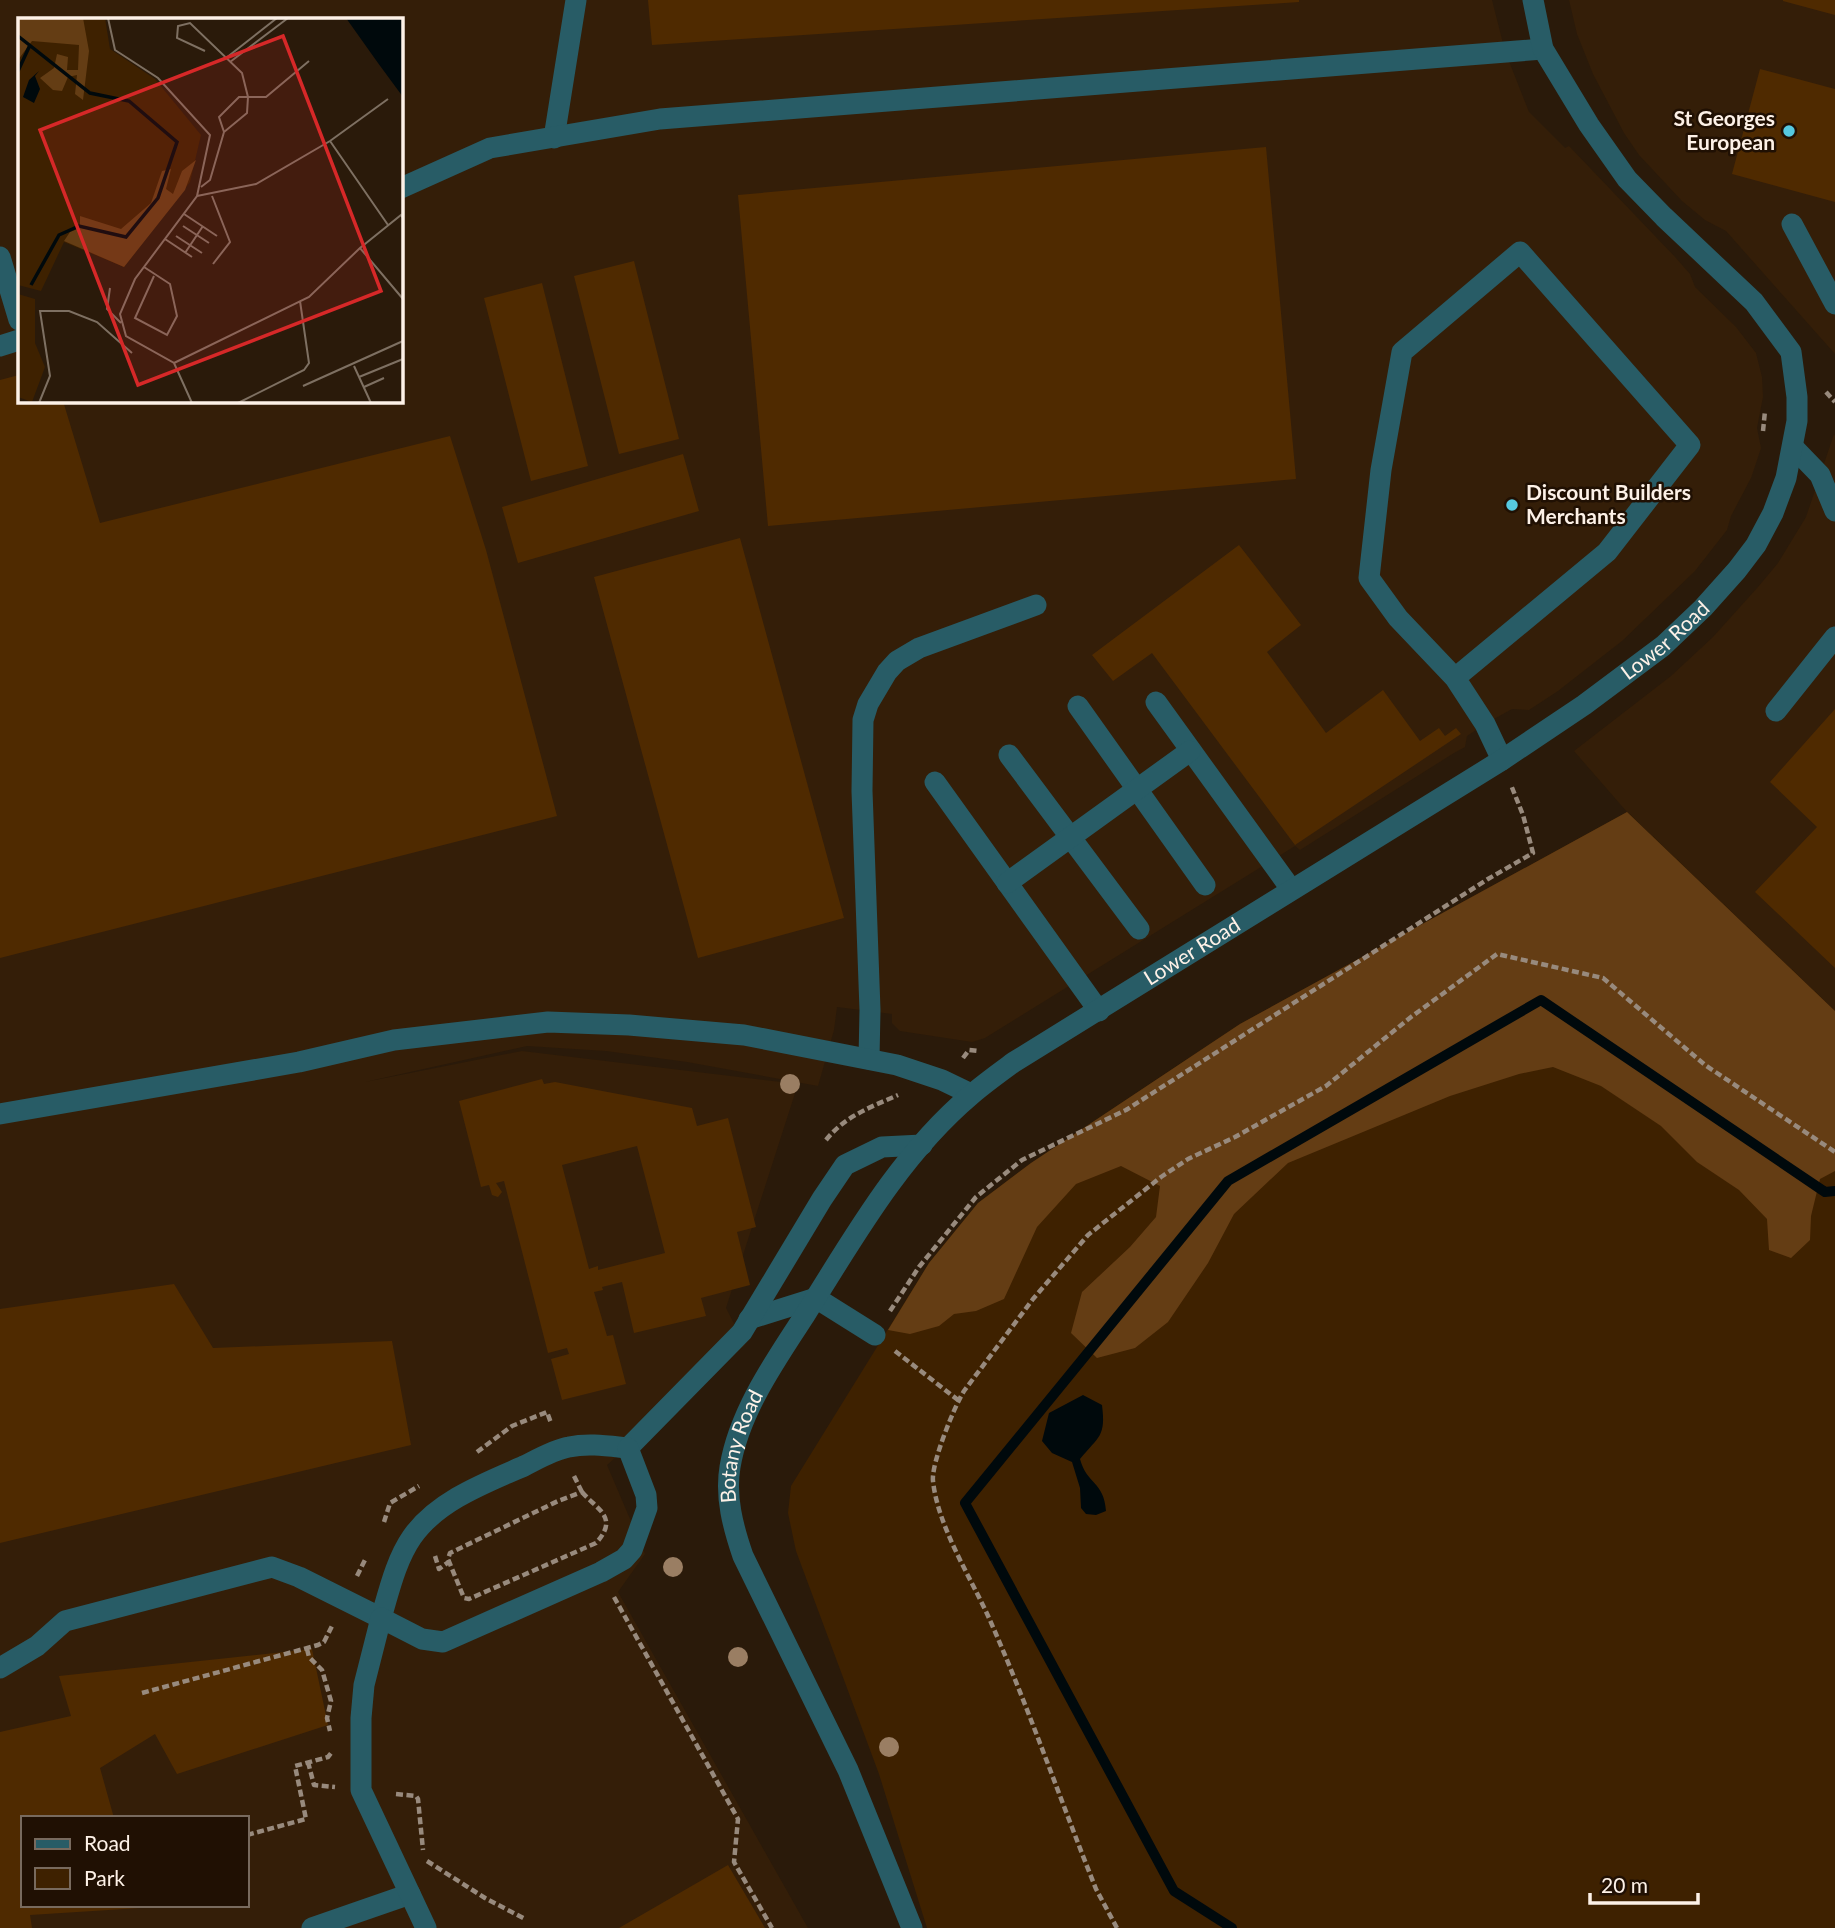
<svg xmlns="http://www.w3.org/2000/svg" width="1835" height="1928" viewBox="0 0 1835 1928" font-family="Lato,sans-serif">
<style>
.built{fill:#341e08;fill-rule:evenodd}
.green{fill:#3e2100}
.forest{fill:#643d14}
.water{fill:#00090c}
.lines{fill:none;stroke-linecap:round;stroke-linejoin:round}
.stream{stroke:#00090c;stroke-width:10}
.building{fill:#4f2a00;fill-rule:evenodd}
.path{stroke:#988a7d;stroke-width:4.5;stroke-dasharray:7 3.5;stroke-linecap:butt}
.minor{stroke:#285c66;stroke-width:21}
.tree{fill:#9a7e63}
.poi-dot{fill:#56c9e0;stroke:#201003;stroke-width:2.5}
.labels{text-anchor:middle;stroke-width:5;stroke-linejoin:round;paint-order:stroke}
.poi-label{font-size:21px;font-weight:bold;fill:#fdf1e7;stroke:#201003;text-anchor:end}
.street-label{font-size:21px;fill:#fdf1e7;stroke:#201003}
.inset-river{fill:none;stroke:#00090c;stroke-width:3.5}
.inset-road{fill:none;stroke:#7e7062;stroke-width:2}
.view{fill:#d62828;fill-opacity:0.15;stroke:#d62828;stroke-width:3.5}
.inset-edge{fill:none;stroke:#fdf1e7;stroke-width:3.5}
</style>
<rect width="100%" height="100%" fill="#2a1a0a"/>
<path class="built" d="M0,0H1492L1505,51L1529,112L1565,148L1569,146L1676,258L1690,274L1695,287L1736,327L1756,353L1762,377L1763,397L1757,428L1761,448L1751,478L1731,516L1727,530L1695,571L1622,641L1558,691L1529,710L1512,709L1485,724L1467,736L1465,747L1454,753L1300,850L1295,846L985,1038L972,1042L900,1031L892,1023V1014L837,1007L834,1030L818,1086L687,1062L606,1051L527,1046L365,1082L522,1051L798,1084L726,1308L745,1345L607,1465L645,1554L618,1592L808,1928H0ZM19,19H401V401H19ZM23,1818H247V1905H23Z
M1569,0H1835V354L1726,231L1705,220L1682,201L1639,155L1624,133L1593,74L1577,34Z
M1834,434L1835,436V1011L1627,812L1574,751L1671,676L1713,637L1758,587L1778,563L1806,517Z"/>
<path class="green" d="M1627,812L1835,1011V1928H927L879,1774L796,1551L788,1513L791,1486L929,1263L978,1203L1031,1163L1240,1024Z"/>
<path class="forest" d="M1627,812L1835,1011V1171L1820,1179L1811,1216L1810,1240L1791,1258L1769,1250L1767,1219L1739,1190L1697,1162L1661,1126L1601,1086L1553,1067L1519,1074L1450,1096L1288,1163L1234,1214L1208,1263L1168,1322L1135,1348L1097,1358L1071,1333L1082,1292L1130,1247L1156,1217L1160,1186L1121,1166L1076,1184L1037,1227L1004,1299L976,1311L954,1314L939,1326L910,1334L888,1330L929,1263L978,1203L1031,1163L1240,1024Z"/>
<path class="water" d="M1083,1395L1102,1405C1106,1437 1099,1436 1080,1459C1087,1485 1104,1481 1106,1511L1096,1515L1086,1514L1081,1508L1080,1488L1072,1462L1052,1453L1042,1441L1049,1413Z"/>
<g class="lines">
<path class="stream" d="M1232,1928L1174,1891L965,1503L1228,1181L1541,1000L1825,1192L1835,1191"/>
</g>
<path class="building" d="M648,0H1299V2L652,45Z
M1835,0V15L1783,1V0Z
M1760,69L1835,89V202L1732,174Z
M1266,147L1296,479L768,526L738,195Z
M634,261L679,439L619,454L574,276Z
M542,283L588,466L531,481L484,298Z
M19,375V401H63L100,523L450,436L486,550L557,816L0,958V380Z
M683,454L699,511L518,563L502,507Z
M740,538L844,918L698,958L594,577Z
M1239,545L1301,625L1267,652L1326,733L1383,690L1420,741L1439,728L1445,736L1456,728L1461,734L1295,845L1152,653L1113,681L1092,655Z
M1835,709V968L1755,892L1817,827L1770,782Z
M542,1079L544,1084L555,1082L692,1108L697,1126L728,1118L756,1227L737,1232L750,1285L701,1298L706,1316L634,1333L622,1282L602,1287L603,1290L594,1292L607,1336L613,1335L626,1384L562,1400L551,1359L569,1354L567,1348L548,1353L504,1181L496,1183L502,1192L498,1197L492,1195L489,1185L481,1187L459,1101ZM637,1146L665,1253L598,1270V1266L589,1269L562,1165Z
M174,1284L213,1348L392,1341L411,1445L0,1543V1309Z
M312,1649L328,1725L177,1774L155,1734L100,1768L114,1818H23V1905H139L140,1908L30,1915L32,1928H0V1732L71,1716L59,1676Z
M728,1865L765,1928H619Z"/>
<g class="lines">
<path class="path" d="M1826,392L1835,402
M1763,431L1765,411
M963,1058L969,1050L978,1051
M826,1140C845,1116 871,1107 898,1095
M890,1311L919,1267L976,1197L1022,1160L1126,1110L1488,879L1533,853L1523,815L1511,785
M895,1351L958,1400
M477,1452L512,1426L547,1412L551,1423
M574,1476L582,1492
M582,1492C596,1509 620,1517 596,1543L469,1599L464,1598L448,1559L450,1553L558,1501Z
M384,1522L390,1503L419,1486
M435,1556L439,1569L450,1561
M357,1576L366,1558
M614,1597L738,1819L734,1862L772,1928
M307,1649L309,1657L322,1670L331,1701L327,1718L330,1731
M142,1693L318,1645L324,1642L333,1624
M308,1762L314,1785L335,1787
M396,1794L416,1796L418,1799L423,1850
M247,1835L306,1819L295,1766L328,1757L332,1752
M427,1861L485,1898L525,1919
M1117,1928L1096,1889C1060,1799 1028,1706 989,1618C970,1576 938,1527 933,1481C931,1464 954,1407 964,1391L1033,1299L1088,1235L1161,1177L1188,1159L1235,1137L1326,1086L1411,1017L1497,954L1603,978L1705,1065L1835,1152"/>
<g class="minor">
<path d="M554,138L576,0"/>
<path d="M401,188L490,148L660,119L1543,49"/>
<path d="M1792,224L1835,304"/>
<path d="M0,257L19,320"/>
<path d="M0,346L19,340"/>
<path d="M1793,447L1820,475L1835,511"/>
<path d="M1455,678L1607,552L1690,445L1520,252L1402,352L1381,470L1369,578L1398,618L1455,678L1485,724L1502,760"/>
<path d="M1156,702L1291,889"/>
<path d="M1078,706L1205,885"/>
<path d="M1776,711L1835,637"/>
<path d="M1009,755L1139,929"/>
<path d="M935,782L1099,1011"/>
<path d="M1007,883L1190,751"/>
<path d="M869,1059L870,1010L862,791L863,720L868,704L887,672L897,661L919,648L1036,605"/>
<path d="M0,1114L299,1062L394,1040L548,1022L629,1025L744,1035L897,1065L942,1080L971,1094"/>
<path d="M749,1319L816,1298L875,1335"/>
<path d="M0,1668L37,1646L65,1621L272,1567L299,1577L381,1618C389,1591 396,1560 412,1537C437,1501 485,1483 524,1466C538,1459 553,1450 569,1447C588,1443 608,1446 628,1448L742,1332L822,1199L845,1165L882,1147L922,1145"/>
<path d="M312,1928L410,1894"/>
<path d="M426,1928L361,1790V1718L364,1685L381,1618L422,1639L443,1642L601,1572L624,1559L632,1550L647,1508L646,1495L628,1448"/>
<path id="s1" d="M912,1928L848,1770L743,1556C733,1527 725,1497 730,1467C739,1412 775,1361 805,1315C854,1237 900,1155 971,1095C985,1083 999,1073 1014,1062L1502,760L1584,705L1663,646L1703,608L1737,570L1756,545L1773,513L1786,478L1797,421V397L1791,352L1754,302L1664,217L1627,179L1589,125L1543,49L1533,0"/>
</g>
</g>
<g class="tree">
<circle cx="790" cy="1084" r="10"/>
<circle cx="673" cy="1567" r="10"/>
<circle cx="738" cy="1657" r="10"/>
<circle cx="889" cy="1747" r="10"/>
</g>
<g class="poi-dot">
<circle cx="1789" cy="131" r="7"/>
<circle cx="1512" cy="505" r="7"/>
</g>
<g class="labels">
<g class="poi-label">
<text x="1775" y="126">St Georges<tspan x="1775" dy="24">European</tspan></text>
<text x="1526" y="500" text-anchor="start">Discount Builders<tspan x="1526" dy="24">Merchants</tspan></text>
</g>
<g class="street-label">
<text dy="7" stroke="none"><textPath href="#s1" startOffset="1778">Lower Road</textPath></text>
<text dy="7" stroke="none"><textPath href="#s1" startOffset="1211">Lower Road</textPath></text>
<text dy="7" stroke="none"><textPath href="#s1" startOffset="522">Botany Road</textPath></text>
</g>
</g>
<g transform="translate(18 18)">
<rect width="385" height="385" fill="#2a1a0a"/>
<path d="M0,0H87L92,31L137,61L183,117L172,164L106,249L46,224L23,273L0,267ZM0,276L17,281V325L27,349L14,384L0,379Z" fill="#3e2100"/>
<path d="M0,0H65L71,33L65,82L57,76L59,57L50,59L44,73L35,72L22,60L36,50L39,36L50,39L49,52H60L61,27L14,23L0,42ZM178,142L167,172L106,249L46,223L52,214L62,210V198L103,211L133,185L144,153L153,151L148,171L155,176L164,153Z" fill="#643d14"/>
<path d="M328,0H385V79L360,45ZM21,53L17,58L22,71L16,85L5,79L11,62Z" fill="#00090c"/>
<path class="inset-river" d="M0,18L72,75L111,83L159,124L140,180L108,219L61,208L41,217L13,267M0,53L12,27"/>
<path class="inset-road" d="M90,0L97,32L140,60L192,117L179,178L117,261L102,296L108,318L156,345L174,385M187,33L159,20L160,8L172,5L224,55L230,79H221L201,99L206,114M208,40L259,0M212,44L270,0M312,123L370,207M183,169L192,162L206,114L229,95L230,79H248L291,43M179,178L238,166L312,123L370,81M194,178L212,224L195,246M166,196L199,218M165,208L191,225M158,218L184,235M147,221L174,239M342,230L383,197L385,200M167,235L185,208M126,249L152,266L159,298L149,317L117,300L136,258M92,270L89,291L103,305M156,345L291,279L342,230L385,281M336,348L353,385M341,359L385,341M285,368L385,323M346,369L366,360M21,385L32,358L22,293H51L79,304L114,335M220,385L286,352L291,345L282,283"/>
<path class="view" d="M265,18L363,273L120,367L22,112Z"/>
<rect width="385" height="385" class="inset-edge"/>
</g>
<rect x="21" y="1816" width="228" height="91" fill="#201003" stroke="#786a5e" stroke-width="2"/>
<rect x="35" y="1839" width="35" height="10" fill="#285c66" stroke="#786a5e" stroke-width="2"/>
<text x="84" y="1851" font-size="21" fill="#fdf1e7">Road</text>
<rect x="35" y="1868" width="35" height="21" fill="#3e2100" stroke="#786a5e" stroke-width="2"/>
<text x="84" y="1886" font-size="21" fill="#fdf1e7">Park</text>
<path d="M1590 1893v10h108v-10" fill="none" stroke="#fdf1e7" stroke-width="3.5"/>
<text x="1601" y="1893" font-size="21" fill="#fdf1e7" stroke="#201003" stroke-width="5" paint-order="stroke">20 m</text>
</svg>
